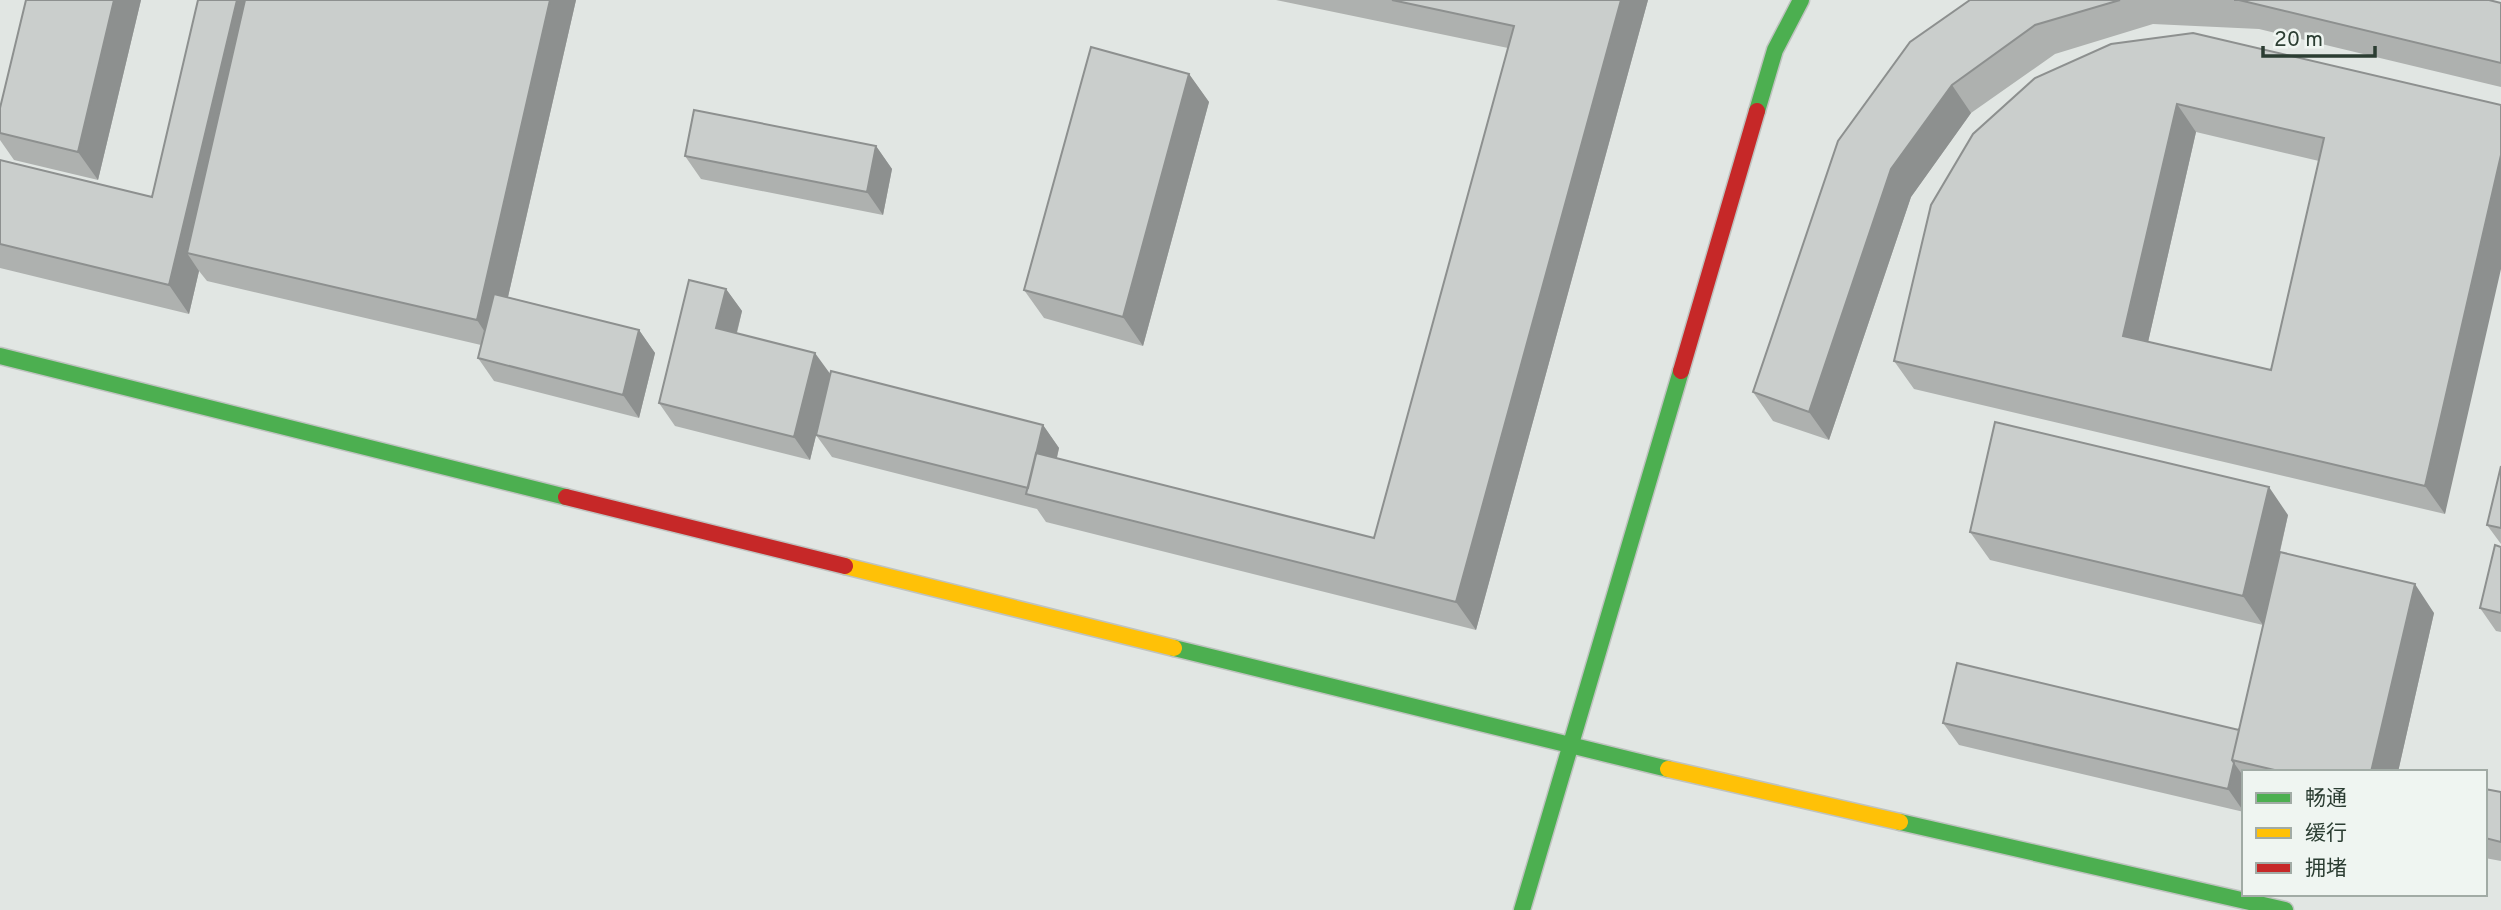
<svg xmlns="http://www.w3.org/2000/svg" width="2501" height="910" viewBox="0 0 2501 910" font-family="Overpass,'Noto Sans SC',sans-serif">
<style>
.lines{fill:none;stroke-linecap:round;stroke-linejoin:round}
.fast-casing{stroke:#bfc3c0;stroke-width:19}
.slow-casing{stroke:#bfc3c0;stroke-width:19}
.jam-casing{stroke:#bfc3c0;stroke-width:19}
.fast{stroke:#4caf50;stroke-width:16}
.slow{stroke:#ffc107;stroke-width:16}
.jam{stroke:#c62828;stroke-width:16}
.wall{fill:#aeb1af;fill-rule:evenodd}
.shaded-wall{fill:#8d908f}
.building{fill:#cacecc;stroke:#8d908f;stroke-width:2;fill-rule:evenodd}
</style>
<rect width="100%" height="100%" fill="#e1e6e3"/>
<g class="lines">
<defs>
<path id="fast" d="M1757,111L1775,50L1801,0
M0,356L566,497
M1174,648L1668,769
M1900,822L2285,910
M1522,910L1681,371"/>
<path id="slow" d="M845,566L1174,648
M1668,769L1900,822"/>
<path id="jam" d="M1681,371L1757,111
M566,497L845,566"/>
</defs>
<use href="#fast" class="fast-casing"/>
<use href="#slow" class="slow-casing"/>
<use href="#jam" class="jam-casing"/>
<use href="#fast" class="fast"/>
<use href="#slow" class="slow"/>
<use href="#jam" class="jam"/>
</g>
<path class="wall" d="M26,0H141L98,180L14,160L0,140V108Z
M198,0H576L508,297L639,330L655,353L639,418L494,381L478,358L481,345L207,281L199,271L189,314L0,268V160L152,197Z
M1276,0H1648L1476,630L1046,522L1037,509L832,457L816,435L810,460L675,426L659,403L726,289L742,311L737,333L830,375L1043,425L1059,448L1057,458L1374,538L1508,48Z
M1970,0H2489L2501,3V87L2259,29L2153,24L2055,54L1971,113L1911,197L1829,440L1773,421L1753,392Z
M1189,74L1209,102L1143,346L1044,318L1024,290Z
M2035,78L2501,105L2445,514L1914,389L1894,361ZM2196,132L2319,161L2271,370L2148,342Z
M876,146L892,169L883,215L701,179L685,156Z
M2501,466V544L2487,525Z
M2288,515L2280,552L2434,613L2398,772H2244V812L1959,745L1943,723L2239,730L2263,625L1990,560L1970,532Z
M2501,547V632L2496,631L2480,608Z
M2485,789L2501,792V861L2485,858Z"/>
<path class="shaded-wall" d="M114,0H141L98,180L78,152Z
M237,0H264L187,253L199,271L189,314L169,285Z
M550,0H576L496,349L477,320Z
M1621,0H1648L1476,630L1456,602Z
M1189,74L1209,102L1143,346L1123,317Z
M1952,85L1971,113L1911,197L1829,440L1809,412L1891,169Z
M2177,104L2196,132L2143,364L2123,336Z
M876,146L892,169L883,215L867,192Z
M2501,155V269L2445,514L2425,486Z
M726,289L742,311L732,351L716,328Z
M639,330L655,353L639,418L623,395Z
M815,353L831,375L810,460L794,437Z
M1043,425L1059,448L1047,499L1028,488Z
M2269,487L2288,515L2263,625L2243,596Z
M2415,584L2434,613L2398,772H2371Z
M2234,763L2244,777V812L2228,789Z"/>
<path class="building" d="M26,0H114L78,152L0,133V108Z
M198,0H237L169,285L0,244V160L152,197Z
M245,0H550L477,320L187,253Z
M1392,0H1621L1456,602L1026,494L1036,453L1374,538L1514,26Z
M1970,0H2120L2035,25L1952,85L1891,169L1809,412L1753,392L1838,141L1910,42Z
M2234,0H2489L2501,3V63L2239,0Z
M2193,33L2501,105V155L2425,486L1894,361L1931,205L1973,134L2035,78L2111,44ZM2177,104L2324,138L2271,370L2123,336Z
M1091,47L1189,74L1123,317L1024,290Z
M694,110L876,146L867,192L685,156Z
M689,280L726,289L716,328L815,353L794,437L659,403Z
M494,294L639,330L623,395L478,358Z
M831,371L1043,425L1028,488L816,435Z
M1995,422L2269,487L2243,596L1970,532Z
M2501,466V528L2487,525Z
M2495,545L2501,547V613L2480,608Z
M2280,552L2415,584L2371,772H2283L2232,760Z
M1957,663L2239,730L2232,760L2234,763L2228,789L1943,723Z
M2485,789L2501,792V842L2485,838Z"/>
<rect x="2242" y="770" width="245" height="126" fill="#eff5f1" stroke="#a1aba5" stroke-width="2"/>
<rect x="2256" y="793" width="35" height="10" fill="#4caf50" stroke="#a1aba5" stroke-width="2"/>
<text x="2305" y="805" font-size="21" fill="#2b3d32">畅通</text>
<rect x="2256" y="828" width="35" height="10" fill="#ffc107" stroke="#a1aba5" stroke-width="2"/>
<text x="2305" y="840" font-size="21" fill="#2b3d32">缓行</text>
<rect x="2256" y="863" width="35" height="10" fill="#c62828" stroke="#a1aba5" stroke-width="2"/>
<text x="2305" y="875" font-size="21" fill="#2b3d32">拥堵</text>
<path d="M2263 46v10h112v-10" fill="none" stroke="#2b3d32" stroke-width="3.5"/>
<text x="2274" y="46" font-size="21" fill="#2b3d32" stroke="#eff5f1" stroke-width="5" paint-order="stroke">20 m</text>
</svg>
